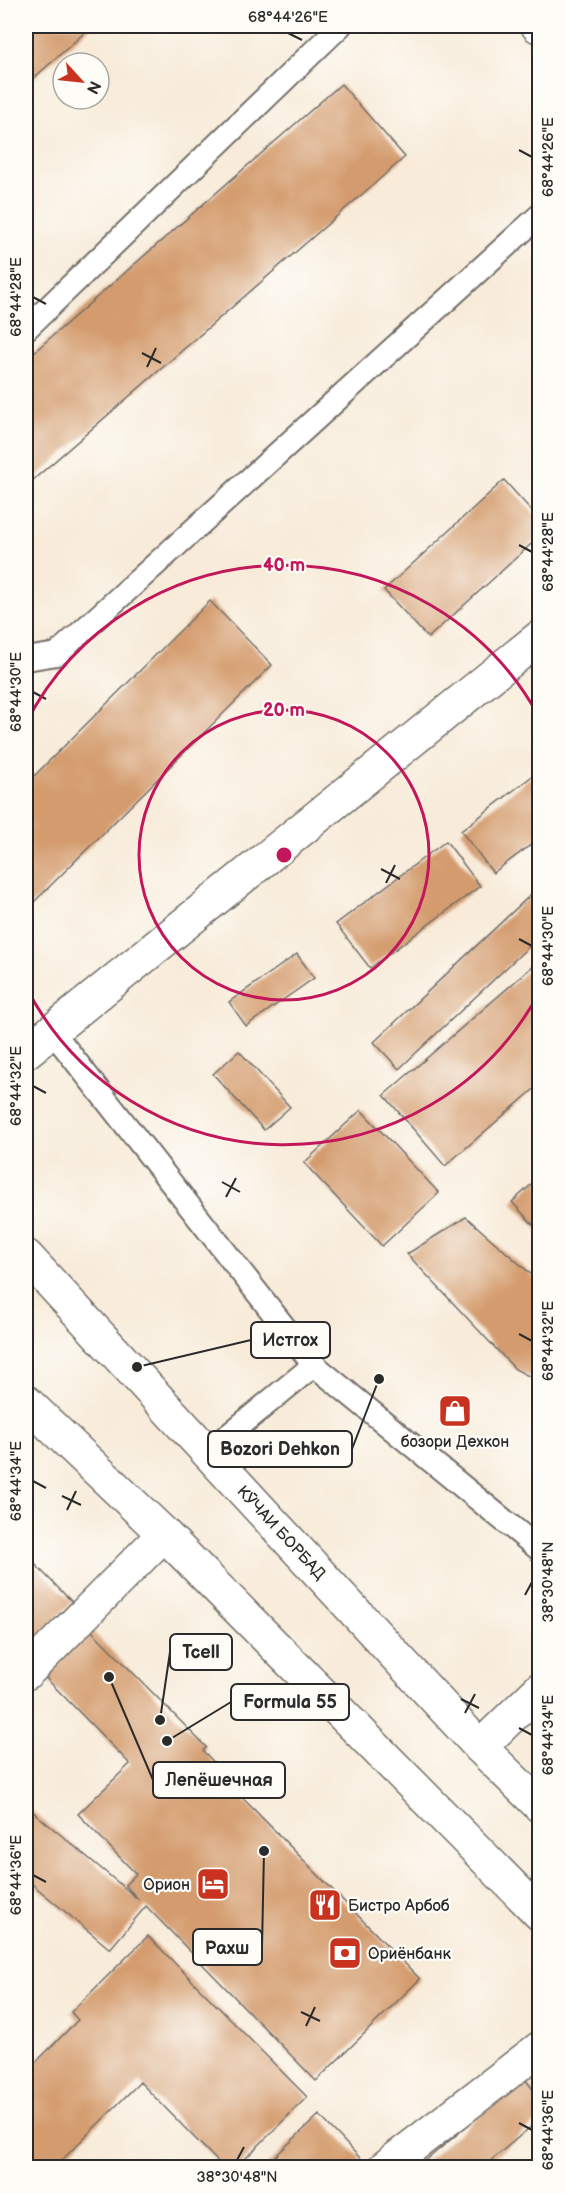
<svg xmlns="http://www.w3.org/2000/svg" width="565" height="2193" viewBox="0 0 565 2193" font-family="'Balsamiq Sans',sans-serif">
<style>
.building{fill:#d49c6e}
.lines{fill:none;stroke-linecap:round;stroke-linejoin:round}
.service-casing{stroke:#736e68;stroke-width:26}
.minor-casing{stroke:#736e68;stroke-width:36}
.secondary-casing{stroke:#736e68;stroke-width:36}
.service{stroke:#fff;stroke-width:22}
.minor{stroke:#fff;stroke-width:33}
.secondary{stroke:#fff;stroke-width:33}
.ticks{fill:none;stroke:#2b2b2b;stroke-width:2}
.ring{fill:none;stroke:#c2185b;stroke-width:3}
.labels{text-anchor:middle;stroke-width:4.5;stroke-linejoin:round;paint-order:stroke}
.poi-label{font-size:16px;fill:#2b2b2b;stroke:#fdfcf7;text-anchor:start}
.street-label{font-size:16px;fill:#2b2b2b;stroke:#fdfcf7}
.centre{fill:#c2185b;stroke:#fdfcf7;stroke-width:3}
.ring-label{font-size:18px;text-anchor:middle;font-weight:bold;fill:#c2185b;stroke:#fdfcf7;stroke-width:4.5;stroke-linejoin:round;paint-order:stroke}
.leader{fill:none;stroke:#2b2b2b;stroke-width:2}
.callout-dot{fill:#2b2b2b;stroke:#fdfcf7;stroke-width:2}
.callout{fill:#fdfcf7;stroke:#2b2b2b;stroke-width:2}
.callout-label{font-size:18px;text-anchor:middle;font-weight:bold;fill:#2b2b2b}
.neatline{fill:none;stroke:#2b2b2b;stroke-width:2}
.ticks-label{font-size:15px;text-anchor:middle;fill:#2b2b2b}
</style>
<rect width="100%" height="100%" fill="#fdfcf7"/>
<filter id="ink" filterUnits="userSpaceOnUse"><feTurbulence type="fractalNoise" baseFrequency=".0167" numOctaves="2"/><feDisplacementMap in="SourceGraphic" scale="12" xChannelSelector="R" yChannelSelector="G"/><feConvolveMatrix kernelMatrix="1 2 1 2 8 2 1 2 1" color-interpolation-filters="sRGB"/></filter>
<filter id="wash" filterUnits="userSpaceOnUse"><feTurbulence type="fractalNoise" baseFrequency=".008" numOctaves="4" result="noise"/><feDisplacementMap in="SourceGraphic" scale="24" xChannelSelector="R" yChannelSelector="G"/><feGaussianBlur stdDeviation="1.35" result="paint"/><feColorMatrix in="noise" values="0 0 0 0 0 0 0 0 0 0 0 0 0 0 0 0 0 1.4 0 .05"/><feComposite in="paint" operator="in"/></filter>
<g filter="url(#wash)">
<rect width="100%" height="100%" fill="#f8ebd9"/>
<g id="blocks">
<path class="building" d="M26,26H92L26,85Z
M341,84L405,157L26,486V359Z
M504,480L540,520V536L428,638L384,590Z
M210,601L272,665L26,910V784Z
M540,770V838L493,873L461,831Z
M446,841L480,886L370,968L336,924Z
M540,886V936L399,1069L374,1042Z
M297,954L314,978L246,1026L229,1002Z
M540,960V1084L445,1166L384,1095Z
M239,1051L290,1107L264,1130L213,1074Z
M361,1110L439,1193L382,1246L304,1163Z
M540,1177V1232L512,1202Z
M466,1217L540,1282V1382L515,1369L407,1254Z
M26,1555L72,1602L27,1648L26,1647Z
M90,1629L206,1747L203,1751L232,1781L229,1784L420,1979L316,2081L146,1906L110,1949L26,1879V1806L139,1900L125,1885L136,1874L78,1814L130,1764L43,1675Z
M148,1936L307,2097L236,2168H224L140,2082L54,2168H26V2072L78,2020L71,2012Z
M524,2078L540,2098V2119L482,2168H417Z
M319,2115L361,2159L353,2168H263Z"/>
</g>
</g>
<g filter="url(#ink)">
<use href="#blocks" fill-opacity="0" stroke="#736e68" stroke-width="1.5"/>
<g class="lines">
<defs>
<path id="service" d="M26,329L340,26
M26,659L57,654L540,215
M52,1031L314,1365
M208,1452L314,1365L540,1550"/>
<path id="minor" d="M538,26L540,27
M26,1052L540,637
M26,1673L164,1534
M480,1747L540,1689
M384,2168L540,2048"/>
<path id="secondary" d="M26,1256L480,1747L540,1806
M26,1402L164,1534L540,1914"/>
</defs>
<use href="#service" class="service-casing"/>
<use href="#minor" class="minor-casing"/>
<use href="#secondary" class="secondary-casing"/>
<use href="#service" class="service"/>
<use href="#minor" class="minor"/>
<use href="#secondary" class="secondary"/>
</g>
</g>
<path class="ticks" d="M288,33L302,40M519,150L532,157M33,297L46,304M142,353L161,363M147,367L156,348M519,545L532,552M33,692L46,699M381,869L400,879M386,883L395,865M519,939L532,946M33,1086L46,1093M222,1182L240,1192M226,1197L236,1178M519,1334L532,1341M33,1481L46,1488M62,1496L81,1505M67,1510L76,1491M525,1595L532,1582M461,1699L479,1708M465,1713L475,1694M519,1728L532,1735M33,1875L46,1882M301,2012L320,2021M306,2026L315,2007M519,2123L532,2130M237,2160L244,2147"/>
<g class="ring">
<circle cx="284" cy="855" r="145"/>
<path d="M539 993A290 290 0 0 1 26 987M26 723A290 290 0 0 1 539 717"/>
</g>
<defs>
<symbol id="shop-square" viewBox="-11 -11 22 22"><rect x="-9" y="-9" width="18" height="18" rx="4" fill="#c8321e" stroke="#fdfcf7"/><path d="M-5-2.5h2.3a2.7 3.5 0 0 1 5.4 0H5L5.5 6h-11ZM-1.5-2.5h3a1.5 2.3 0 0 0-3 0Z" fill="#fff"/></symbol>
<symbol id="hotel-square" viewBox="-11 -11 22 22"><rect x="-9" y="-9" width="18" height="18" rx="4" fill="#c8321e" stroke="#fdfcf7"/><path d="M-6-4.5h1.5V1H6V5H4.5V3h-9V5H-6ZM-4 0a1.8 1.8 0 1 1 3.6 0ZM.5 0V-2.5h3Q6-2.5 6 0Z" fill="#fff"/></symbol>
<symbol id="restaurant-square" viewBox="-11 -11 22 22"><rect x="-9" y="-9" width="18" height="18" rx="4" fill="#c8321e" stroke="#fdfcf7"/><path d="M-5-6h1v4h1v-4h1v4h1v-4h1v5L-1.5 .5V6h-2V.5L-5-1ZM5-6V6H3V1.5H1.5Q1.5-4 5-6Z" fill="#fff"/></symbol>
<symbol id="bank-square" viewBox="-11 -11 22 22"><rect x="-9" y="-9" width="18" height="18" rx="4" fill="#c8321e" stroke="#fdfcf7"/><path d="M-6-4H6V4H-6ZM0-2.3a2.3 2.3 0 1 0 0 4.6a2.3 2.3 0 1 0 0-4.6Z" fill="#fff"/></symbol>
</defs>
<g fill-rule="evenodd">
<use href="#shop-square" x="436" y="1392" width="38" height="38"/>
<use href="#hotel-square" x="194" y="1865" width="38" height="38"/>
<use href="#restaurant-square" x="306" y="1886" width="38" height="38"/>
<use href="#bank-square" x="326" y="1934" width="38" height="38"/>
</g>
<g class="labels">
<g class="poi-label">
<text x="455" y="1447" text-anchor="middle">бозори Дехкон</text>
<text x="190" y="1890" text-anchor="end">Орион</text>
<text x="348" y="1911">Бистро Арбоб</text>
<text x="368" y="1959">Ориёнбанк</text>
</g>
<g class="street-label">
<text transform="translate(282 1532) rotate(47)" y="6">КӮЧАИ БОРБАД</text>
</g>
</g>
<circle cx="284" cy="855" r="9" class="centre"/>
<g class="ring-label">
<text x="284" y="571">40 m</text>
<text x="284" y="716">20 m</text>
</g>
<path class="leader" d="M137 1367L251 1340M379 1379L352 1449M160 1720L170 1652M167 1741L231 1702M109 1677L153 1780M264 1851L262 1947"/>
<g class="callout-dot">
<circle cx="137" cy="1367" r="6"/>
<circle cx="379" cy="1379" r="6"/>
<circle cx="160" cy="1720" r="6"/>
<circle cx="167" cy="1741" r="6"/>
<circle cx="109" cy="1677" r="6"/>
<circle cx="264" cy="1851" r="6"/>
</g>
<g class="callout">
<rect x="251" y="1322" width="79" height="36" rx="6"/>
<rect x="208" y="1431" width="144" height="36" rx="6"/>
<rect x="170" y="1634" width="62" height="36" rx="6"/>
<rect x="231" y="1684" width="118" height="36" rx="6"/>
<rect x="153" y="1762" width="132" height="36" rx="6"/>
<rect x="193" y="1929" width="69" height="36" rx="6"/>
</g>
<g class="callout-label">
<text x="290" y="1346">Истгох</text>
<text x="280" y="1455">Bozori Dehkon</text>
<text x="201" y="1658">Tcell</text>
<text x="290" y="1708">Formula 55</text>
<text x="219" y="1786">Лепёшечная</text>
<text x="227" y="1954">Рахш</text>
</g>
<rect width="565" height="2193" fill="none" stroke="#fdfcf7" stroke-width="66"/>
<g transform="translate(81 81) rotate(117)"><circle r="28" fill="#fdfcf7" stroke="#a9a8a5" stroke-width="1.5"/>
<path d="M0-4.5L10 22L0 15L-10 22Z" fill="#c8321e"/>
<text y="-9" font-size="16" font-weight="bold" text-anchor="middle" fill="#2b2b2b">N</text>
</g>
<rect x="33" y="33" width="499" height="2127" class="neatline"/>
<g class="ticks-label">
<text x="288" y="22">68°44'26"E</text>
<text transform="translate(548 157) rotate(-90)" y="5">68°44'26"E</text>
<text transform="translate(16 297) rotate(-90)" y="5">68°44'28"E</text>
<text transform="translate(548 552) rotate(-90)" y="5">68°44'28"E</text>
<text transform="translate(16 692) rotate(-90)" y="5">68°44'30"E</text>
<text transform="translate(548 946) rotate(-90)" y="5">68°44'30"E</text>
<text transform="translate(16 1086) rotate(-90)" y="5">68°44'32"E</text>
<text transform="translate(548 1341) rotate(-90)" y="5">68°44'32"E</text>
<text transform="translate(16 1481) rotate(-90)" y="5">68°44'34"E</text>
<text transform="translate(548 1582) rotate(-90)" y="5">38°30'48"N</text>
<text transform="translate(548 1735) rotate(-90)" y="5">68°44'34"E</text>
<text transform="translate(16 1875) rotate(-90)" y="5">68°44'36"E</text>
<text transform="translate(548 2130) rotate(-90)" y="5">68°44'36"E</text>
<text x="237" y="2182">38°30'48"N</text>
</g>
</svg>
